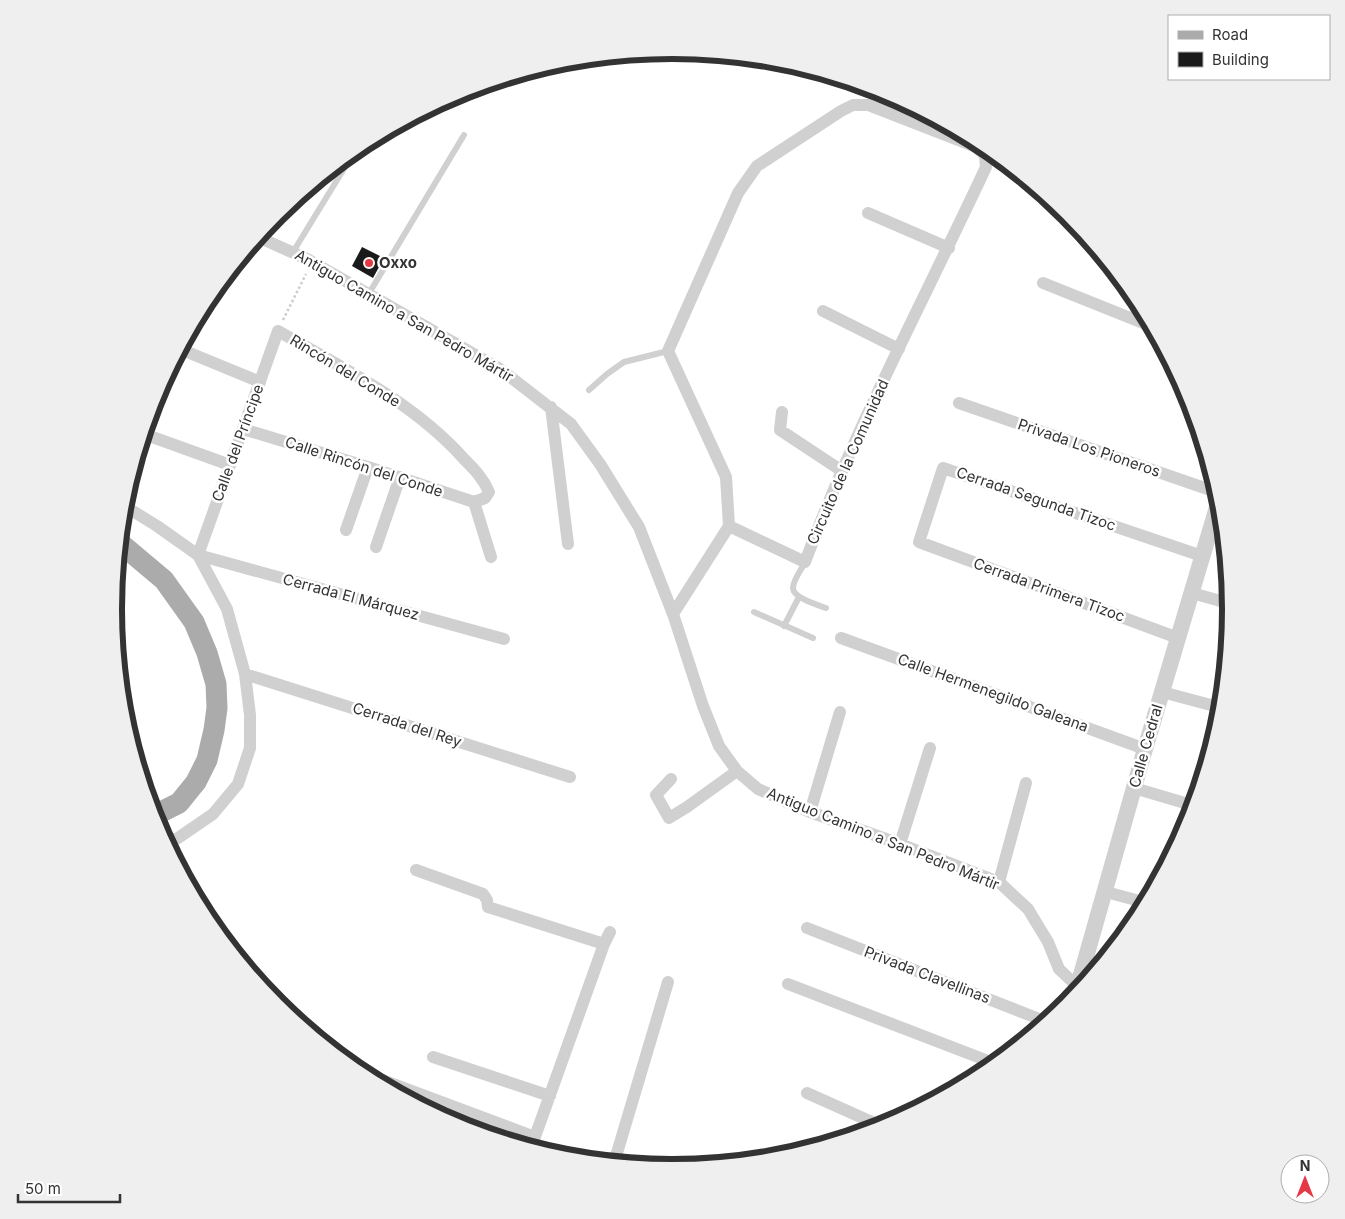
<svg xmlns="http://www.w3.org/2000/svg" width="1345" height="1219" viewBox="0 0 1345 1219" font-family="Inter,sans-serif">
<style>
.building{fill:#1a1a1a}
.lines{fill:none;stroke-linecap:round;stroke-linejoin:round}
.path{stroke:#cdcdcd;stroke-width:2.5;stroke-dasharray:2.5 2.5;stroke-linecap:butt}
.service{stroke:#d0d0d0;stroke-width:6}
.minor{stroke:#d0d0d0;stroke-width:12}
.tertiary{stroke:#d0d0d0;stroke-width:16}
.primary{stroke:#ababab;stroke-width:21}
.poi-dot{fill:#e63946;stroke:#fff;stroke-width:2}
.labels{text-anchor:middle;stroke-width:5;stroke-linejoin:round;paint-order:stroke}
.poi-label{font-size:15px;font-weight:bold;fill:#333;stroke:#fff;text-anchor:start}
.street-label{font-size:15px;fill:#333;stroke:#fff}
.rim{fill:none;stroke:#333;stroke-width:6}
</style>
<rect width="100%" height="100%" fill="#fff"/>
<path class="building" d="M362,247L384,258L373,278L352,266Z"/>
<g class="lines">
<path class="path" d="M283,320L306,274"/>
<path class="service" d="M293,252L356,149
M368,295L464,135
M589,390L607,374L624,362L668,351
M805,562C802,569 793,580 793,588C793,598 818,605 826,608
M754,612L813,638
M784,626L799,597"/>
<path class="minor" d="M853,105H868L976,147L985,155L986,167C925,298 856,426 805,562L729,526L726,477L668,351L738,193L757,166L841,111Z
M868,213L949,248
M258,237L307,259L500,369L571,424L600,464L639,527L673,614L703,706L719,746L737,771L758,789L810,812L900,844L999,882L1028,909L1048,942L1059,969L1078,987L1082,988
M1043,283L1153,327
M823,311L899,349
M180,349L260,382
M959,403L1219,493
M551,407L568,544
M782,412L780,430L842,471
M243,429L368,467L474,502L485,498L489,492C483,478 474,469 464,459C413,402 343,368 278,331L198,555L504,639
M144,434L230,465
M474,502L491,557
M123,505L157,526L198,555L227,609L245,674L250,715V748L238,784L213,814L178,838L165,842
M346,530L368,467
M376,547L400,477
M1192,593L1231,604
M673,614L729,526
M841,638L1145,749
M1178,638L919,542L943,468L1202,556
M245,674L570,777
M1162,692L1222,708
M671,779L656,795L669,818L687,807L737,771
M1134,788L1195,806
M810,812L840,712
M900,844L930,748
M416,870L483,894L487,900L488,907L604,944
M999,882L1026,783
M1106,892L1147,903
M807,928L1047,1022
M788,984L996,1064
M433,1057L550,1096
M364,1073L535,1137
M807,1093L883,1127
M531,1148L604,944L610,932
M614,1163L668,982"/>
<path class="tertiary" d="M1075,996L1145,749L1220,497"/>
<path class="primary" d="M120,543L164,580L194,622L207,653L216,684L217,708L214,730L207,760L196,782L179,803L153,816"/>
</g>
<circle class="poi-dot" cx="369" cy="263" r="5"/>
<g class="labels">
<g class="poi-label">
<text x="379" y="268">Oxxo</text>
</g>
<g class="street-label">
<text transform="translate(404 316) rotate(30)" y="5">Antiguo Camino a San Pedro Mártir</text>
<text transform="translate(345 371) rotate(31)" y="5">Rincón del Conde</text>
<text transform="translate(238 443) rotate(-70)" y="5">Calle del Príncipe</text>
<text transform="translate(1089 448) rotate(19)" y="5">Privada Los Pioneros</text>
<text transform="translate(848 462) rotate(-66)" y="5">Circuito de la Comunidad</text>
<text transform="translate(364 467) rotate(18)" y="5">Calle Rincón del Conde</text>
<text transform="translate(1036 499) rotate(19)" y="5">Cerrada Segunda Tizoc</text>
<text transform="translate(1049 590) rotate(20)" y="5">Cerrada Primera Tizoc</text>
<text transform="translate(351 597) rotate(15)" y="5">Cerrada El Márquez</text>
<text transform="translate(993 693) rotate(20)" y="5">Calle Hermenegildo Galeana</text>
<text transform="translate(407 725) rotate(18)" y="5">Cerrada del Rey</text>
<text transform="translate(1146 746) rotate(-74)" y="5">Calle Cedral</text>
<text transform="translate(883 839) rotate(22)" y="5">Antiguo Camino a San Pedro Mártir</text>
<text transform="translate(927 975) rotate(21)" y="5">Privada Clavellinas</text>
</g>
</g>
<path d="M0 0H1345V1219H0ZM122 609a550 550 0 1 1 1100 0a550 550 0 1 1-1100 0Z" fill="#efefef" fill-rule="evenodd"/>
<path class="rim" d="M122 609a550 550 0 1 1 1100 0a550 550 0 1 1-1100 0Z"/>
<rect x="1168" y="15" width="162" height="65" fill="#ffffff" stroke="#adadad"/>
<rect x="1178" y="31" width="25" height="8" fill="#ababab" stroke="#adadad"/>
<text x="1212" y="40" font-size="15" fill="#333333">Road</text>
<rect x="1178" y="52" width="25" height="15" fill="#1a1a1a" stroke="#adadad"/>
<text x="1212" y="65" font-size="15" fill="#333333">Building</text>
<g transform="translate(1305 1179)"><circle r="24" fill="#ffffff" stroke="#adadad"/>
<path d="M0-4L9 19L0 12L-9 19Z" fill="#e63946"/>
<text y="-8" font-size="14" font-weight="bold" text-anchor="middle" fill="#333333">N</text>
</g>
<path d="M18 1194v8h102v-8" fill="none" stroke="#333333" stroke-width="2.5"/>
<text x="25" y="1194" font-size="15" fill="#333333" stroke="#ffffff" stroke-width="4" paint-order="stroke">50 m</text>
</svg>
